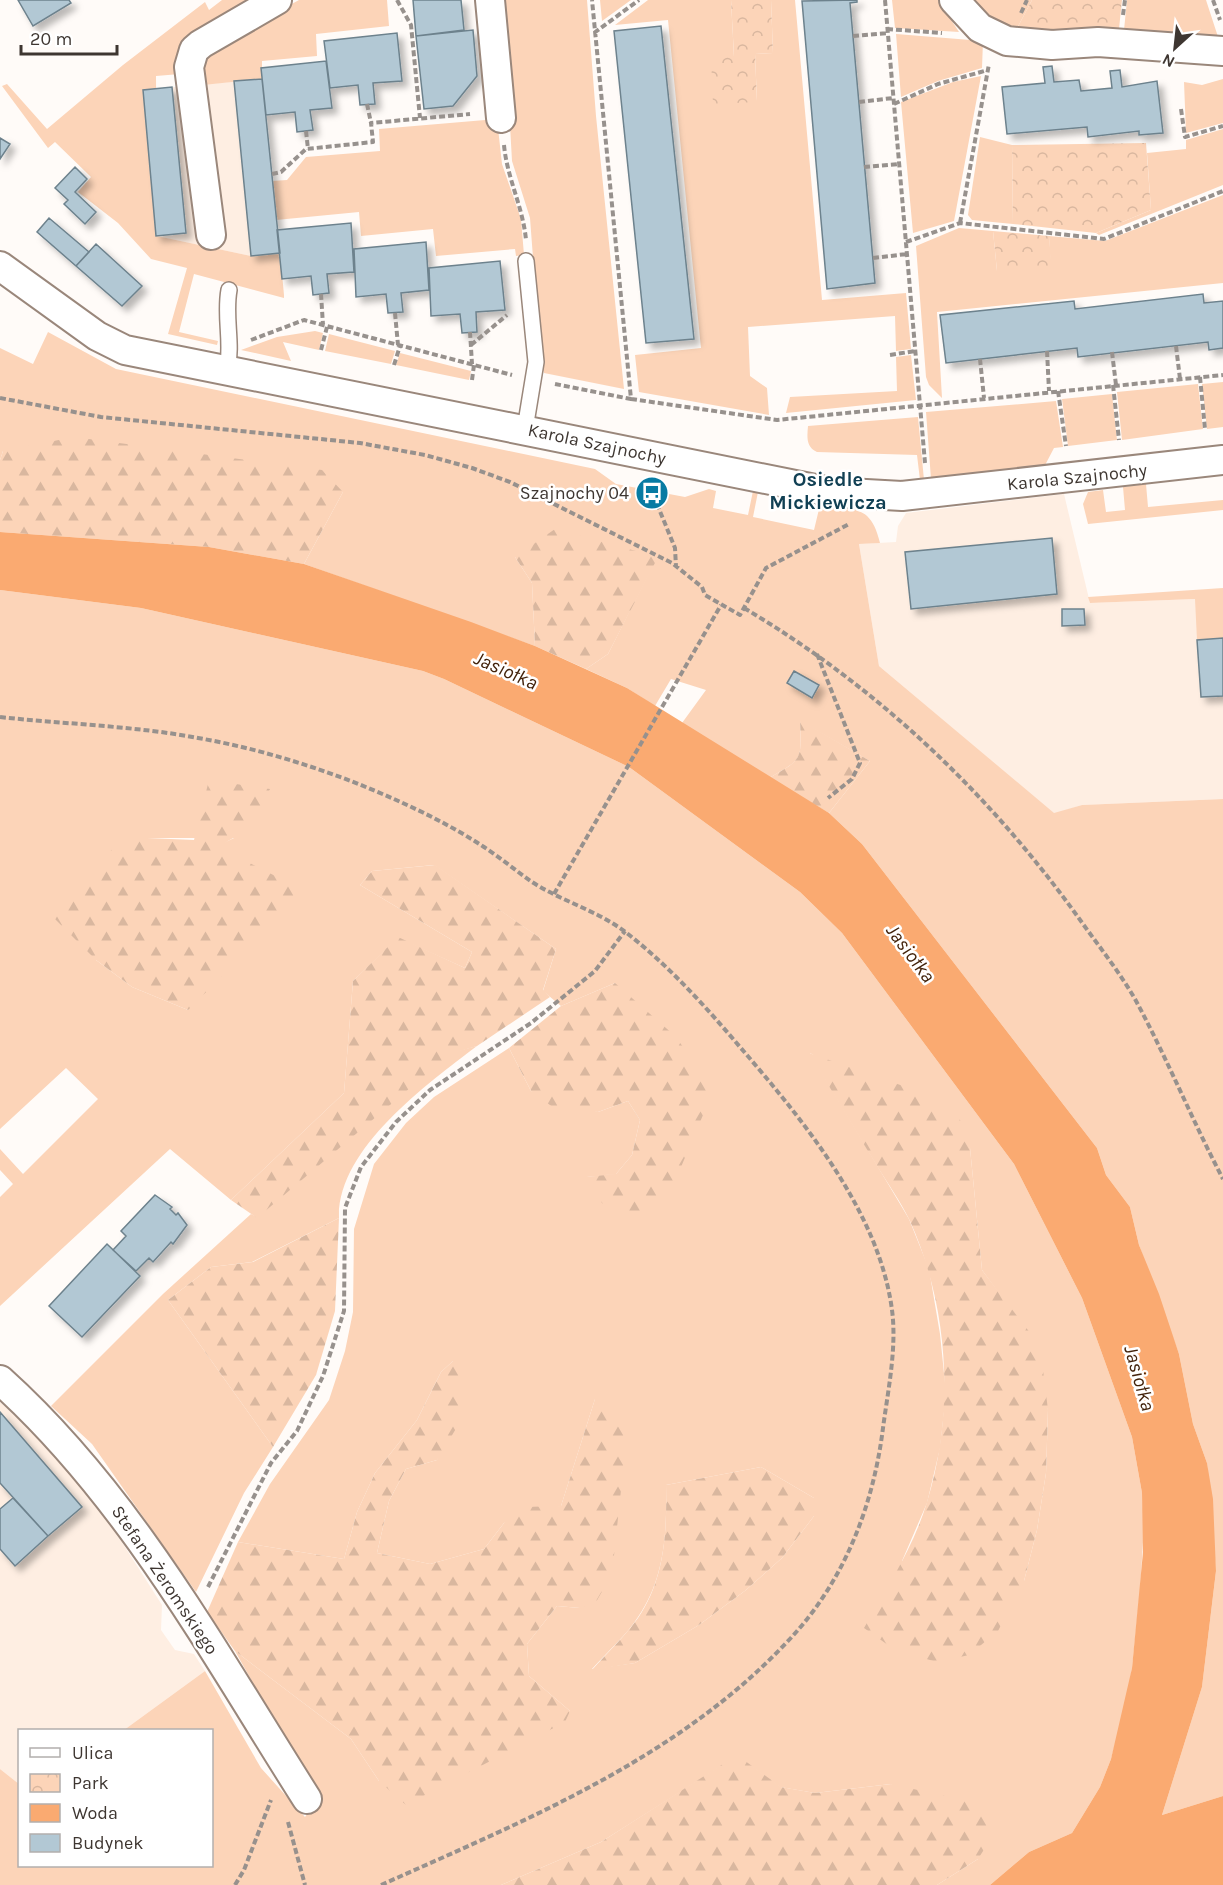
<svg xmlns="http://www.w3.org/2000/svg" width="1223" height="1885" viewBox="0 0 1223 1885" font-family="Karla,sans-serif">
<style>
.built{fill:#feeee2}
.green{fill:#fcd4b8;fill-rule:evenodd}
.forest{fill:url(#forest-firs)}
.park{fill:url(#park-crowns)}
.water{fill:#faaa71}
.building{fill:#b2c8d4;stroke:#6d828d;stroke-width:1.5;filter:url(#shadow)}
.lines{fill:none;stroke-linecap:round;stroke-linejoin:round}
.service-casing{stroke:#9a877b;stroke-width:18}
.minor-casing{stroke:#9a877b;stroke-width:32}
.path{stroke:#97918d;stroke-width:4;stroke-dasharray:6 3;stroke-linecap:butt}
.service{stroke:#fff;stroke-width:15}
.minor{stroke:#fff;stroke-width:28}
.labels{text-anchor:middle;stroke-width:5;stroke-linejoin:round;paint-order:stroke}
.street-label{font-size:18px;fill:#3e3631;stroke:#fff}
.poi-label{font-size:18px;fill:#3e3631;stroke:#fff;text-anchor:end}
.neighbourhood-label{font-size:20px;font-weight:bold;fill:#114054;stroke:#fff}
.water-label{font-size:20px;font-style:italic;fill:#43230b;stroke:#fff}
</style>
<defs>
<pattern id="forest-firs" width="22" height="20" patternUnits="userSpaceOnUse" patternTransform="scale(1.5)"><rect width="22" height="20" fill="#fcd4b8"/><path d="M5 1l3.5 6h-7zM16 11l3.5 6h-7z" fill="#d9b79f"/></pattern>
<pattern id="park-crowns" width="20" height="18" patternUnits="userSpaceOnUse" patternTransform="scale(1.5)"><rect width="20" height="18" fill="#fcd4b8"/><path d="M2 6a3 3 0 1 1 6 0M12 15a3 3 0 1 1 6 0" fill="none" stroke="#d9b79f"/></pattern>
<filter id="shadow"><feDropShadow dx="5.5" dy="5.5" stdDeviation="3" flood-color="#0004"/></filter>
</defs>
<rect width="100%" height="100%" fill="#fffbf8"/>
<path class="built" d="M262,79L280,253L251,256L156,236L143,90Z
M1064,494L1090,603L1195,599L1223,638V799L1082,805L1054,814L879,666L859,544L896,542L898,526L906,513Z
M0,1402L43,1442L95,1500L162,1605L161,1630L175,1650L194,1654L205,1671L124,1730H20L19,1784L0,1769Z"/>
<path class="green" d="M222,0H266L180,74L156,76L157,236L251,256L280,253L284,295V298L194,274L179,332L218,341L217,345L168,334L187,268L151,259L118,223L78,192L91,177L55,142L48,148L2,86L7,84L47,129L123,65L205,2L209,10Z
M299,0H387L389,26L316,34L317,56L262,61V79L203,85V53Z
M503,0H587L596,116L624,389L544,373L541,363L530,218L512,161Z
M600,0H631L602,21Z
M648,0H731L734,57L757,101L755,54L773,53L771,0H795L822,300L906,293L911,349L896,351L895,316L748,327L750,376L767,388L769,415L639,392L635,355L701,348L668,20L615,25Z
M892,0H938L959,32L895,28Z
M965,0H1032L1014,34Z
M1127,0H1206L1220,43L1124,30Z
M896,34L983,41L982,68L938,81L901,97Z
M981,76L954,221L913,233L901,102L953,82Z
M1223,79V123L1186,133L1184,82L1202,85Z
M497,119L502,164L521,219L524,255L516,256L515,249L436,256L433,229L361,236L359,212L276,220L272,181L287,180L306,157L380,151L379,129Z
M1223,129V185L1099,235L1096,233L1151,210L1147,153L1186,149V140Z
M980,137L1012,145L1013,224L972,220L968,215Z
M1223,195V283L937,312L942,398L929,385L926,377L916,246L959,228L993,231L997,271H1051L1049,236L1105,241Z
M315,331L323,333L319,350L283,342L291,361L241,350L277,337Z
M48,332L116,369L595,469L616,484L685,497L709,489L716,491L713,508L748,515L753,491L758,492L753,517L814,530L820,505C854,510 871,504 880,543L859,544L879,666L1054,813L1082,805L1223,799V1796L1162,1815L1202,1687L1216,1571L1207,1463L1193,1424L1179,1354L1139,1245L1130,1207L1106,1175L1097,1148L862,844L829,813L870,761L800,721C801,761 804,758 769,778L682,723L706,690L671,679L655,706L627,688L586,669L608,654L657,557H515L532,583L535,646L304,564L343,492L3,451L0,460V348L33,364Z
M329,334L395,351L391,364L325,351Z
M400,353L471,371L469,380L396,365Z
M911,355L916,400L786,413L790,397L897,391L896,357Z
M1223,382V427L1207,429L1202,384Z
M1198,384L1203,429L1122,440L1117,392Z
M1112,394L1117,440L1068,446L1062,399Z
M1056,401L1063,447L1054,448L1043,469L931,479L926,412Z
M918,417L924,480H920L917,455L817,452C806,447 807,437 808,426Z
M1146,484L1148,507L1223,500V510L1088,524L1083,504L1088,492L1103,490L1106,512L1125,510L1123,487Z
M1223,588V638L1197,640L1195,599L1090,603L1088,597Z
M0,590L141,608L423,671L444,679L629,767L800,892L842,933L1014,1164L1082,1298L1132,1437L1142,1493L1144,1526L1140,1591L1132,1668L1126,1704L1111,1759L1100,1787L1072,1833L1029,1852L990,1885H937L978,1859L891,1784L815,1793L780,1787L737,1756L601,1842L501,1885H0V1769L19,1784L20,1866H212V1730H124L205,1671L261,1768L305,1817L313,1806L309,1783L235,1651L351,1739L379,1781L570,1711L529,1676L527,1644L557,1606L580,1608L595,1399L561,1506L504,1523L484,1549L430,1564L377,1553L389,1501L406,1469L437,1460L453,1361L441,1372L417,1420L375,1473L357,1512L344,1559L238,1542L270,1484L329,1400L345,1351L353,1312L354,1229L374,1164L406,1123L434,1097L509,1048L531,1091L598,1112L628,1101L640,1120L632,1155L616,1174L587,1177L681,1167L615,983L561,1006L543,991L556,949L434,865L372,871L360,885L472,952L465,968L398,938L353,981L344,1093L231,1200L170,1149L0,1306V1197L13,1184L0,1170V1149L23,1174L98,1099L66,1068L0,1129ZM124,838H234L217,846L188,1010L132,987L96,960ZM810,1053L970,1148L982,1270L1001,1296L1048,1410L1046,1473L1037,1530L1024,1581L902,1561L927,1503L940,1448L946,1393L940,1334L929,1269L909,1219ZM761,1467L814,1498V1516L782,1558L746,1590L699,1625L635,1663L592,1669C607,1652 626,1636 638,1617C665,1578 667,1531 666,1485Z
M477,1046C427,1084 337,1149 339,1218L252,1262L211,1267L168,1300L273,1447L244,1493L196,1592L92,1444L51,1406L163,1294L251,1214L257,1217L450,1053Z"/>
<path class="forest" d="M74,437L322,470L343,492L304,564L209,547L0,532V460L3,451Z
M555,529L658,557L608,654L586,669L535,646L532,583L515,557Z
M800,720L870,761L829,813L769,778C804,758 801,760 800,720Z
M209,780L270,789C253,823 251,828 218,847L307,892L188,1010L132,987L96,960L50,914L124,837L194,840Z
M435,865L556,949L543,990L550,997L477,1046L450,1054L257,1218L231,1200L344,1093L353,981L398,937L465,968L472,952L360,885L372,871Z
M615,983L675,1036L714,1089L681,1167L655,1213L639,1224L602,1203L587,1177L616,1174L632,1155L640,1120L628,1101L598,1112L554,1108L531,1091L509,1048L561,1006Z
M809,1053L906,1087L959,1117L970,1148L982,1270L1040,1346L1048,1410L1046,1473L1037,1530L1024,1581L998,1631L969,1655L937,1662L895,1650L864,1628C887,1588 914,1546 927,1502C955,1411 949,1308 910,1221C901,1202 888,1184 877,1166C854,1128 832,1091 809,1053Z
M339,1218L335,1311L316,1375L273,1447L168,1300L211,1267L253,1262Z
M453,1361L466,1377L457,1427L437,1460L406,1469L389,1501L377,1553L430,1564L484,1549L504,1523L524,1507L561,1506L595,1399L624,1433V1462L612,1574L596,1602L580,1608L557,1606L527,1644L529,1676L570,1711L565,1722L406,1805L379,1781L351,1739L235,1651L207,1612L238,1542L344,1559L357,1512L375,1473L417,1420L441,1372Z
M761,1467L814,1498V1516L782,1558L746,1590L699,1625L635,1663L592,1670C607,1653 625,1636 638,1618C665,1579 667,1530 666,1485Z
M737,1755L781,1787L815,1793L891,1784L976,1803L995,1832L978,1859L937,1885H501L601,1842Z"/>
<path class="park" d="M731,0H771L773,53L755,54L757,102L713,104L711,57L734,56Z
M1032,0H1122L1119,29C1084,27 1049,37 1014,34Z
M1146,143L1151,210L1096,233L1013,224L1012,145Z
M993,231L1049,236L1052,271H997Z"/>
<path class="water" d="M0,532L209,547L304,564L471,622L535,646L627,688L829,813L862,844L1097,1148L1106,1175L1130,1207L1139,1245L1159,1294L1179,1354L1193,1424L1207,1463L1213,1499L1216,1571L1202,1687L1162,1815L1223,1796V1885H990L1029,1852L1072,1833L1100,1787L1111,1759L1132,1668L1143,1552L1142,1493L1132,1437L1082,1298L1014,1164L842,933L800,892L629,767L444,679L423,671L141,608L0,590Z"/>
<path class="building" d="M18,0H69L71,3L33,26Z
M413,0H461L464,30L416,36Z
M857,0V2L850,3L875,283L827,289L802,1Z
M661,26L694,339L646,343L614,31Z
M473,30L477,76L453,106L424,109L416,36Z
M397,33L402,81L373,83L375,104L360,105L358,85L330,88L324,41Z
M326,61L332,108L310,110L313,130L297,132L295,112L266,115L261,68Z
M1052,66L1054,82L1079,80L1081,91L1112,88L1110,71L1120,70L1122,87L1157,81L1163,133L1139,135V131L1088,137L1087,127L1007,134L1002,87L1045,83L1043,67Z
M262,79L280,253L251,256L234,81Z
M172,87L186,233L156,236L143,90Z
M0,138L10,144L0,159Z
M75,167L87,179L75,192L96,212L85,224L64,204L68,200L55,188Z
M49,218L89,252L76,266L37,232Z
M351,223L354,272L327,274L329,293L313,295L311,276L282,279L277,230Z
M426,242L429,290L401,293L403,312L388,313L386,294L356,297L354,249Z
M96,244L142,286L122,306L76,266Z
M500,261L505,310L476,312L477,332L462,333L460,314L431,316L429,268Z
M1203,294L1204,303L1223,301V348L1209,350L1208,342L1078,357L1077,348L946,363L940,315L1074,301L1075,309Z
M1052,538L1057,594L911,609L905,552Z
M1062,609H1084L1085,625L1062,626Z
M1223,638V696L1201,697L1197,640Z
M794,671L819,685L812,698L787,683Z
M155,1195L172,1207L170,1209L176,1215L178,1213L187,1225L173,1244L171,1242L153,1262L149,1258L136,1271L113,1250L126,1236L121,1231Z
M107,1244L140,1276L82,1337L49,1306Z
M0,1412L82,1507L48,1536L0,1483Z
M13,1498L48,1536L15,1566L0,1549V1509Z"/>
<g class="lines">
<defs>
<path id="service" d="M227,370C233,343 224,317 229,290
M525,429L536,362L526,261"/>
<path id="minor" d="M490,0L501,118
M954,0L980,28L1007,41L1052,45L1098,42L1223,51
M211,235L189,67L194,50L201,44L277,0
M0,266L97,336L125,350L830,492L902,496L1223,460
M0,1380C129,1496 214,1653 307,1799"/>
</defs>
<use href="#service" class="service-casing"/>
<use href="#minor" class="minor-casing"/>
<path class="path" d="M397,0L411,25L420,118
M885,0L925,463
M1213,0L1220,20
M1021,13L1027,0
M1123,15L1125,0
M887,29L942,33
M594,33L639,0
M853,36L888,33
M859,102L893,98
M367,104L371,123
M894,104L938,84L988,70
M1181,109L1185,137L1223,126
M306,131L308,149
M504,145C507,178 523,207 526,240
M864,167L899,164
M272,174L281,172L306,149L373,142L371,123L470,114
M960,223L989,64
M906,242L960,223L1104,239L1223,191
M873,258L907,254
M321,294L323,325
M395,313L398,345
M470,332L472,364
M251,340L304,320L512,375
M471,345L507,315
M1176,346L1180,379
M321,350L327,327
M1047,351L1049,391
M1112,352L1116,385
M890,355L915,351
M980,359L984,398
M394,365L400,346
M1200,377L1205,429
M472,380L474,365
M555,384L631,399L592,0
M1113,385L1119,440
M1058,391L1066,446
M0,398L101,417L360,443L425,455L472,468L510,482L672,563L702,587L705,595L740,615L766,568L849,524
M631,399L777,420L1223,375
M650,487L675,548L676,567
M744,608C879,688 992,796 1083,924C1101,949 1120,973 1135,999C1167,1058 1192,1120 1223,1179
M817,654L860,763L852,779L828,798
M0,717C63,724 136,726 198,738C250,747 301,762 351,781C396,799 443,820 484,847C501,858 516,871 532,882C563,902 599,911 628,934C670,967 705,1006 740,1047C802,1119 879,1211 892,1310C897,1348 888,1390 883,1428C873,1508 843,1584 787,1642C677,1759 524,1821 381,1885
M554,894L721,605
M208,1587L271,1463L297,1431L323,1376L344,1311L345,1208L361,1167L396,1122L430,1090L531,1023L595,971L625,931
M288,1822L305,1885
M235,1885L244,1870L271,1800"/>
<use href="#service" class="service"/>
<use href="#minor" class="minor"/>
</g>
<defs>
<symbol id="bus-disc" viewBox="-11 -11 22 22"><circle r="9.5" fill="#087ba3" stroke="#fff"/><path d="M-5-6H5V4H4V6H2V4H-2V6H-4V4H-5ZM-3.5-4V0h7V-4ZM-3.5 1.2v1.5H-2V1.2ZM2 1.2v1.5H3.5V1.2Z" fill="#fff"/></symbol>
</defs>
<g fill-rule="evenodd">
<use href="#bus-disc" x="633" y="474" width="38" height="38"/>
</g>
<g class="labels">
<g class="street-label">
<text transform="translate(597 444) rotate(12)" y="6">Karola Szajnochy</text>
<text transform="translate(1077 477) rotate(-6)" y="6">Karola Szajnochy</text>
<text transform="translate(165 1580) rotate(56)" y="6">Stefana Żeromskiego</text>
</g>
<g class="poi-label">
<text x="629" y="499">Szajnochy 04</text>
</g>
<g class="neighbourhood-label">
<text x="828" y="486">Osiedle<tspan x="828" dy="23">Mickiewicza</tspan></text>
</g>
<g class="water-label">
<text transform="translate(506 670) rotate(24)" y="7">Jasiołka</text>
<text transform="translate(911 953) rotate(53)" y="7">Jasiołka</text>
<text transform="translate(1140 1378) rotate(74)" y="7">Jasiołka</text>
</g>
</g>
<rect x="18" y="1729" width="195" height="138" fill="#ffffff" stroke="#b2afad" stroke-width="1.5"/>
<rect x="30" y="1748" width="30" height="9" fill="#ffffff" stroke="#b2afad" stroke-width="1.5"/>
<text x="72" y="1759" font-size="18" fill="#3e3631">Ulica</text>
<rect x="30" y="1774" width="30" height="18" fill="url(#park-crowns)" stroke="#b2afad" stroke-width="1.5"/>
<text x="72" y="1789" font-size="18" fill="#3e3631">Park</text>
<rect x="30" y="1804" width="30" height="18" fill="#faaa71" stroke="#b2afad" stroke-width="1.5"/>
<text x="72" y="1819" font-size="18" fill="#3e3631">Woda</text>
<rect x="30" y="1834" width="30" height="18" fill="#b2c8d4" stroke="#b2afad" stroke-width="1.5"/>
<text x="72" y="1849" font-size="18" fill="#3e3631">Budynek</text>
<g transform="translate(1175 48) rotate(207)" stroke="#ffffff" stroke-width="4.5" paint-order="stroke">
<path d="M0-4.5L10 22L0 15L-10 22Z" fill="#3e3631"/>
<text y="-9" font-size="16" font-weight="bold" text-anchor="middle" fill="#3e3631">N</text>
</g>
<path d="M21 45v9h96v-9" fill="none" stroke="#3e3631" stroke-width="3"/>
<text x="30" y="45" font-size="18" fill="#3e3631" stroke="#ffffff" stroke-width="4.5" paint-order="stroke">20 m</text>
</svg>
